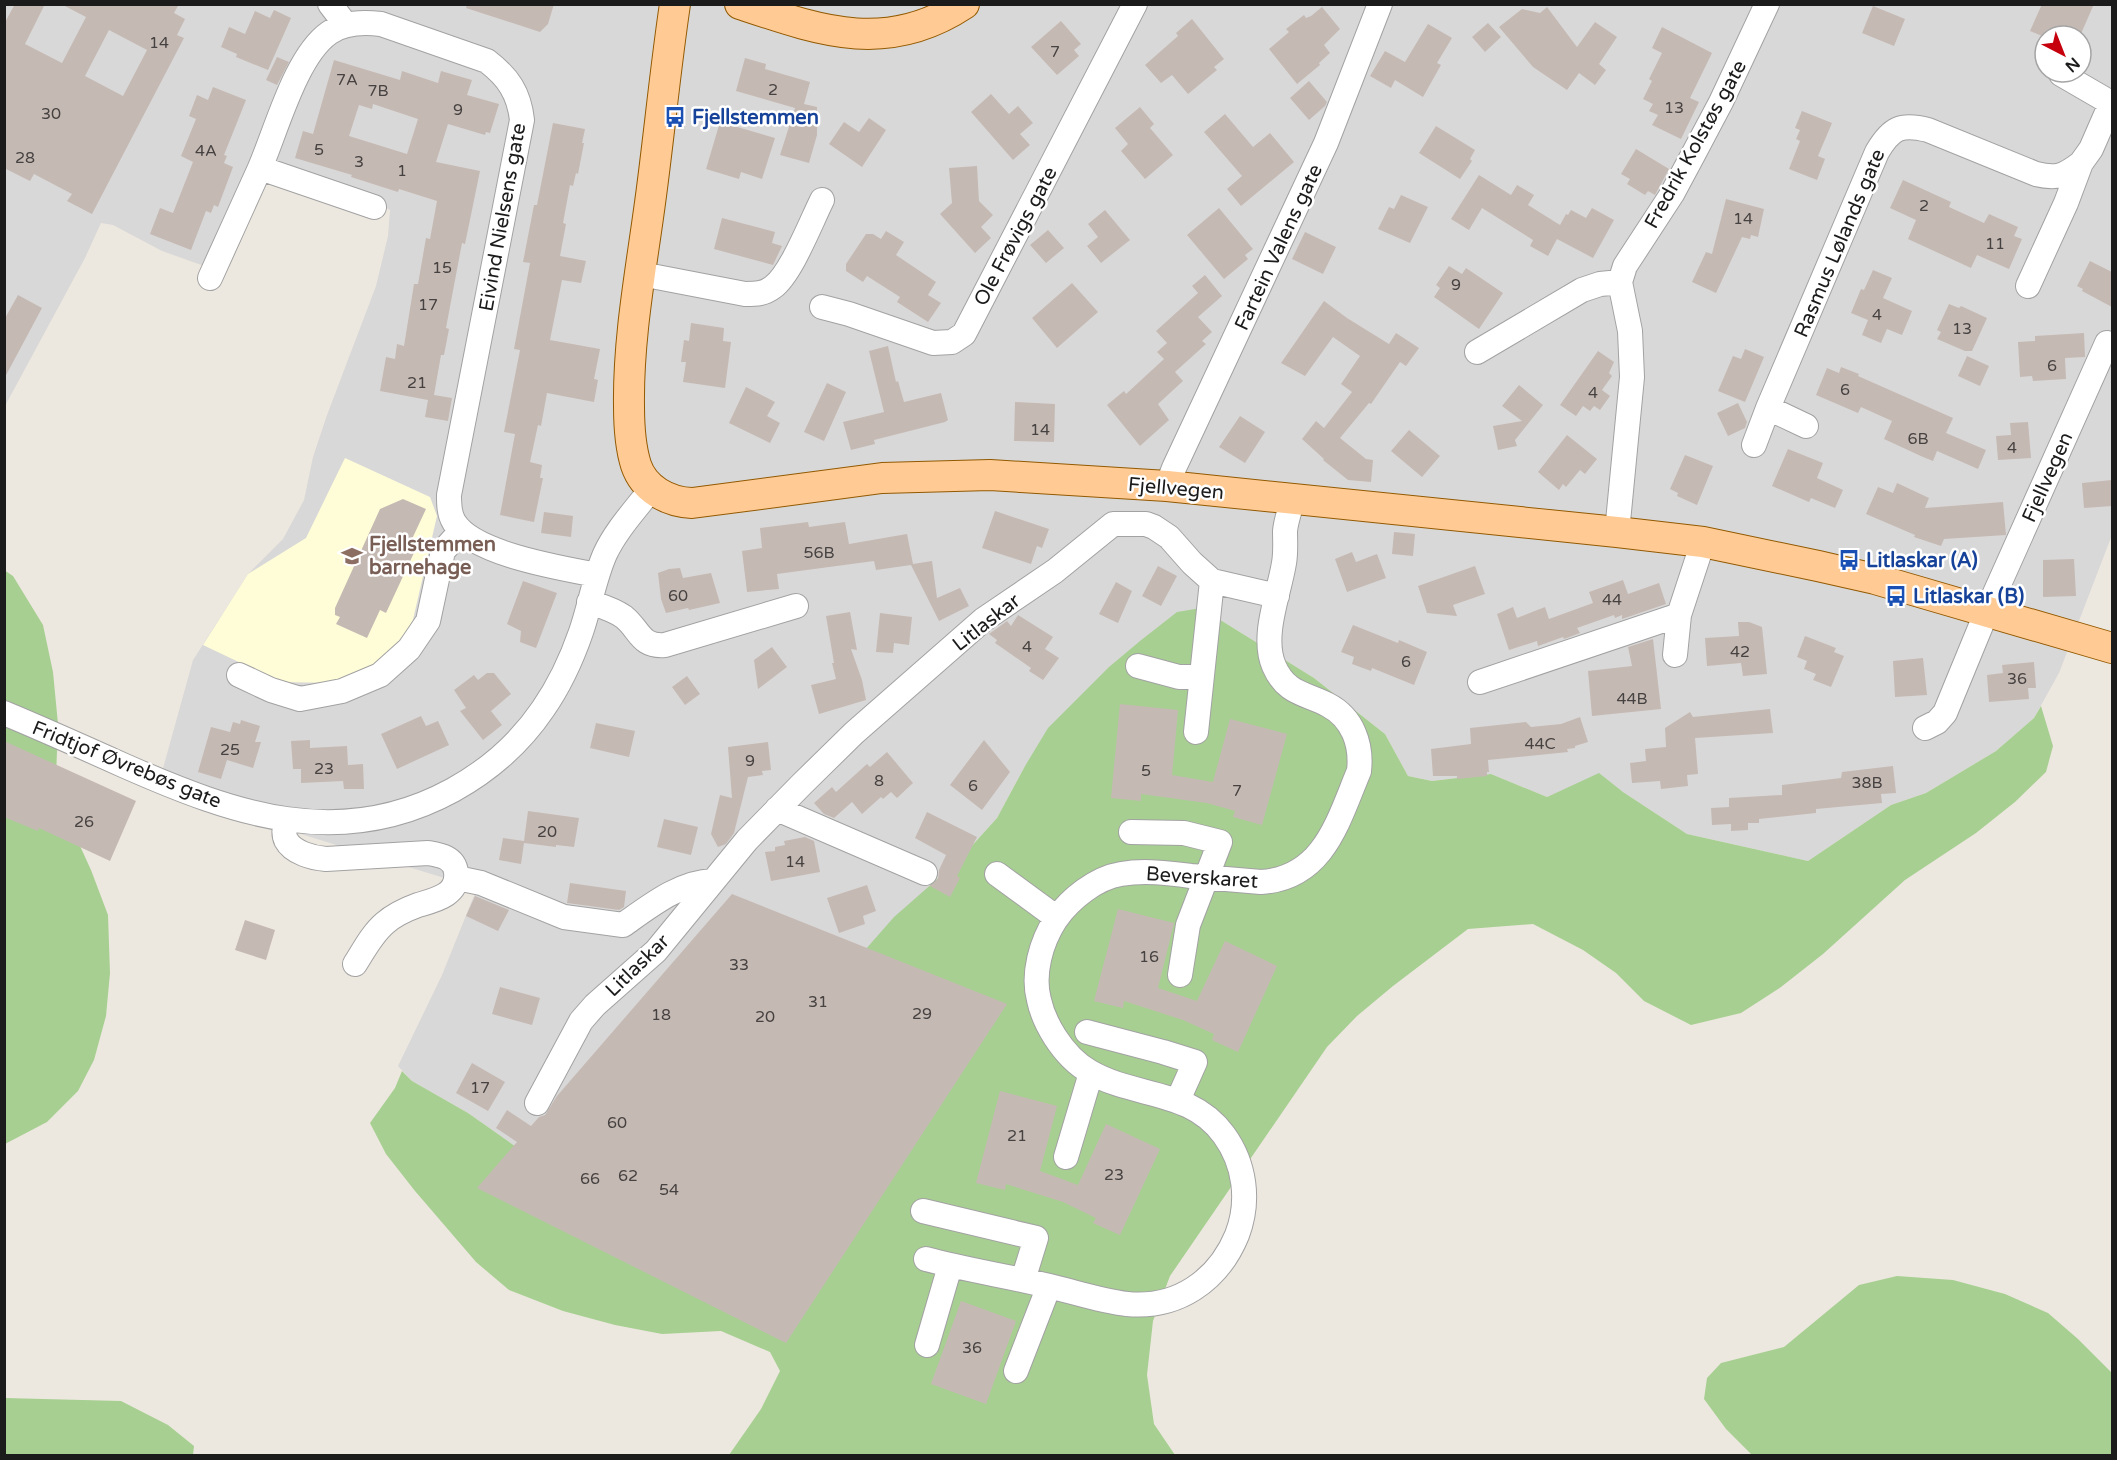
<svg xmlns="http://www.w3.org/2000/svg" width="2117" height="1460" viewBox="0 0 2117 1460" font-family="'Varela Round',sans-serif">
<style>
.residential{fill:#d9d8d8;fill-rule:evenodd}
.education{fill:#fffdd7}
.forest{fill:#a7cf92}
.building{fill:#c5b9b3;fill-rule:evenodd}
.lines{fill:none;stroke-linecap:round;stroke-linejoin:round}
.minor-casing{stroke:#a2a2a2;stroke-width:26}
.major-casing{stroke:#925900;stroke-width:32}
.minor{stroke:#fff;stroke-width:24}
.major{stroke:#ffca93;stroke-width:30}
.labels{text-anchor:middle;stroke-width:5;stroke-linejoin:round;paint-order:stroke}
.number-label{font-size:16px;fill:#464241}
.transit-label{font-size:20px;font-weight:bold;fill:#164399;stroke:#fff;text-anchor:start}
.street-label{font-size:20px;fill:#1b1b1b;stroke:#fff}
.education-label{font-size:20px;font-weight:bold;fill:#785e54;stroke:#fff;text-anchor:start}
</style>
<rect width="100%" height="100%" fill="#ede8df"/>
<path class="residential" d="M5,5H2112V535L2059,673L2034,718L1996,751L1926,793L1891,805L1808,861L1687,834L1623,792L1599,774L1547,797L1491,774L1432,781L1408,776L1385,734L1314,678L1201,608L1025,766L997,818L959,860L866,950L532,1158L468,1113L412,1081L398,1066L442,975L477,888L157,790L193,660L248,574L283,539L304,500L313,457L327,415L376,286L388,236L390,210L350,189L263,164L207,267L162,251L113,225L101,223L85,258L5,406ZM2045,36H2081V72H2045Z"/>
<path class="education" d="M345,458L430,497L437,516L411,628L378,662L336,683L281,682L203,645L248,574L306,538Z"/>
<path class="forest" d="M4,570L13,576L43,625L53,672L58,724L56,778L75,835L91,870L108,915L110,973L106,1016L94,1060L78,1091L47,1122L5,1144Z
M1201,608L1314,678L1385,734L1408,776L1432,781L1491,774L1547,797L1599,773L1623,792L1687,834L1808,861L1891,805L1926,793L1996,751L2034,718L2041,706L2053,746L2046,772L2015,802L1976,833L1905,880L1823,954L1781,987L1741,1013L1691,1025L1644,1001L1616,973L1583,950L1533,924L1468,929L1393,986L1357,1016L1327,1047L1170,1276L1153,1321L1147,1375L1154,1424L1175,1455H729L761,1409L780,1371L770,1352L721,1331L662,1334L615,1325L563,1311L509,1290L476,1262L415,1191L386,1154L370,1123L395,1088L402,1071L412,1081L468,1113L532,1158L865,950L894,917L959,860L997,818L1025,766L1048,728L1109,667L1140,641L1177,612Z
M1897,1276L1953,1280L2005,1294L2048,1313L2078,1339L2112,1373V1455H1752L1726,1429L1704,1399L1707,1378L1721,1363L1784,1347L1859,1285Z
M5,1398L121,1401L168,1425L194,1446L193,1455H5Z"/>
<path class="building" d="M15,4H45L25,44L62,63L86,17L61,4H179L174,13L185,19L177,35L184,38L92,214L67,201L72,194L34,174L30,181L4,168V24ZM109,30L147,50L123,96L85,76Z
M467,4H554L548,24L540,32L466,8Z
M2042,4H2094L2080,36H2042L2030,31Z
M1873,6L1905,19L1894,46L1862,33Z
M1322,7L1340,29L1324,45L1330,53L1319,63L1320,65L1297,84L1269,49L1289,32L1286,29L1304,15L1306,18L1311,16Z
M1547,7L1577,47L1595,22L1617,37L1599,64L1606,70L1595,85L1579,73L1567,90L1533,67L1499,27L1522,9L1540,13Z
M274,10L291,18L268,70L236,57L237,54L221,47L229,27L245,34L255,11L270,18Z
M1192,19L1224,59L1214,67L1217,70L1188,94L1172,75L1161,83L1145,65L1178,36L1176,33Z
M1061,21L1081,44L1074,50L1079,56L1057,75L1031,47Z
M1488,23L1501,37L1485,52L1472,37Z
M1428,24L1452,38L1437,63L1441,65L1423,97L1395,80L1391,88L1370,76L1385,51L1405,62Z
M1662,27L1712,53L1690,98L1699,102L1681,139L1652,125L1658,115L1649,111L1653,104L1643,99L1652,81L1649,79L1662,53L1652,48Z
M277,57L289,62L277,85L266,80Z
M745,58L766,64L765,69L810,82L804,104L817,107V135L809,163L780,155L795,108L736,91Z
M334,60L400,80L402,71L438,83L441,71L472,80L467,95L499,104L490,133L486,132L485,135L448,124L436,162L480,171L465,244L462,243L446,328L449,329L444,355H441L434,395L452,398L448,421L425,417L428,400L380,391L386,357L395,359L397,344L404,346L414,284H418L426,238L430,239L437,201L399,189L398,192L351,177L352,175L295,158L303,131L313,134ZM373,104L418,119L407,154L349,136L359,105L372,109Z
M1309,81L1327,102L1325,106L1309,120L1290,98Z
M213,87L246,100L224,155L227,156L224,163L233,167L218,207L214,205L211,213L206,211L191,250L150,234L160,208L173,213L193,162L181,156L196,119L189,116L197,95L208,100Z
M991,94L1009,114L1018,106L1033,123L1020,134L1030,145L1013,160L971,112Z
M1140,107L1154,124L1150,128L1173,155L1145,179L1121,151L1128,144L1115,128Z
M1802,111L1832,123L1818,156L1825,159L1817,180L1789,169L1800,141L1796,139L1800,130L1795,128Z
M1225,114L1253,147L1270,133L1294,162L1241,206L1227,189L1242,176L1204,132Z
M869,118L886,130L862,167L829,144L844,122L859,132Z
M720,122L775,138L762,179L741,172L739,179L706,169Z
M553,123L585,129L582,143H584L578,174L576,173L573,186L570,185L563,223L566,224L560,256L586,261L581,283L562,280L550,340L600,349L594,379L598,380L594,402L547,393L541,426L538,425L530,462L542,465L540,478H543L534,522L500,515L515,434L504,432L520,350L514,349L530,263L523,262L534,205H537Z
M1436,126L1475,150L1470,159L1472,161L1460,179L1419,153Z
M1636,149L1669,169L1655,195L1648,191L1645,195L1627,184L1630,179L1621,174Z
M977,166L979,201L993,215L981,227L991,238L975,253L940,214L952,203L949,168Z
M1479,175L1511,195L1517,185L1534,195L1528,205L1560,225L1566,214L1568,215L1571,210L1586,218L1592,208L1614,220L1593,258L1557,239L1548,256L1530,246L1533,240L1482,208L1469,230L1451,219Z
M1903,180L1951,202L1949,207L1984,223L1989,214L2018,227L2014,236L2022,239L2009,269L1977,255L1971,268L1908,239L1916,220L1890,208Z
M1401,195L1428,207L1410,243L1378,229L1389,207L1394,209Z
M1726,199L1764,209L1758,237L1751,235L1750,239L1742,237L1716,293L1692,282L1706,252L1712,254Z
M1219,208L1253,249L1245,255L1248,259L1224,279L1187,235Z
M1105,210L1130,240L1101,263L1087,246L1098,237L1088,224Z
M722,218L775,232L772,243L782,246L773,265L714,249Z
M1048,230L1064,248L1046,263L1030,245Z
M886,231L904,242L896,255L936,282L928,295L941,303L928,322L897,302L900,297L867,276L863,282L846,271V264L866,234H873L881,239Z
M1305,232L1336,247L1323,274L1292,259Z
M2090,261L2112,272V307L2082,291L2083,289L2077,286Z
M1449,266L1462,274L1466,268L1503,293L1479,329L1434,297L1440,288L1436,285Z
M1873,270L1892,278L1883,298L1912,311L1902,335L1887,329L1881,343L1862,335L1868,320L1851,313L1861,289L1864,290Z
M1205,275L1222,296L1198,317L1212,332L1202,341L1206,344L1175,372L1183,381L1158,404L1169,420L1140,446L1107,405L1124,391L1126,394L1164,359L1157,352L1167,343L1156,331L1198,293L1192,286Z
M1072,283L1098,312L1057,348L1032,318Z
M18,295L42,308L4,379V320Z
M1324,301L1347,318L1389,344L1396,333L1419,348L1406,366L1400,362L1371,404L1369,403L1340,438L1366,459L1373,460L1371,482L1348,480L1323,460L1324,459L1302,439L1316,421L1324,428L1352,392L1341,384L1360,356L1333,337L1305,376L1281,363Z
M1949,304L1959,308L1961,306L1987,318L1972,351H1965L1937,339L1941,332L1937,330Z
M691,323L724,328L723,341L731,342L725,388L683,382L686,362H681L684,340L689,341Z
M2084,333L2085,357L2065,358L2066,379L2033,381L2032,376L2020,377L2018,342L2035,341V336Z
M888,346L896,382L898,381L904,402L941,393L948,420L945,422L874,440L875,444L851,450L843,422L884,412L869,351Z
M1745,349L1764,357L1745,402L1718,391L1733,356L1741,359Z
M1598,351L1614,362L1609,373L1612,376L1602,390L1610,396L1600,410L1594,406L1590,411L1583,406L1576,416L1560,405Z
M1967,356L1989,366L1980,386L1958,376Z
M1841,367L1859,374L1858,376L1953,418L1946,433L1986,450L1978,469L1937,451L1933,461L1923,457L1884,439L1892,421L1861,407L1858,413L1816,395L1827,368L1839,373Z
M827,383L846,392L824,441L804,432Z
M1519,385L1543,405L1515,440L1517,446L1498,450L1493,426L1522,421L1502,406Z
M746,387L775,402L767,416L780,423L770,443L729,423Z
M1015,402L1055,404L1054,442L1014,441Z
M1738,403L1747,422L1745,428L1728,436L1717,413Z
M1240,416L1265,432L1245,463L1219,447Z
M2028,422L2031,458L1998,460L1996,436L2011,435L2010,423Z
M1409,430L1440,456L1422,477L1391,451Z
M1567,435L1597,459L1585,474L1580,470L1566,487L1563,484L1559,490L1538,472Z
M1788,449L1823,463L1817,478L1843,490L1835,508L1811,498L1809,502L1772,486Z
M1685,455L1713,466L1697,505L1677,496L1678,493L1670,489Z
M2112,480V506L2084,508L2082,483Z
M1897,483L1929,498L1925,508L2003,502L2006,535L1944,539L1941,546L1914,537L1915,535L1866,514L1878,487L1893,493Z
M403,499L426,509L412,539L419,542L386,613L380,610L367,638L336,624L340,617L335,615V608L380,509Z
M995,511L1049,529L1042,548L1037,546L1031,564L982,548Z
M544,512L573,516L571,537L541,533Z
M808,522L809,527L845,522L849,544L907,534L913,564L932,561L937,598L960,588L969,606L939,621L911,565L876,570L874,561L777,574L779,589L747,592L742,551L762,548L760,528Z
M1394,532L1415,534L1413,556L1392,554Z
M1352,552L1356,562L1377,554L1386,578L1347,592L1335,559Z
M2074,559L2076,596L2043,597V560Z
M1158,566L1177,576L1161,606L1142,596Z
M1475,566L1485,594L1453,605L1457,616L1427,613L1418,586Z
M680,568L683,578L711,573L720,603L689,610L688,608L666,613L661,599L658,573L669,569Z
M1623,580L1628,594L1659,583L1666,604L1622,619V615L1615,618L1614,615L1577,628L1580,633L1564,639L1563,637L1538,646L1537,641L1509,650L1497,614L1513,607L1517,618L1545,607L1549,619L1593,603L1589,592Z
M523,581L557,593L536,648L520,642L521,631L507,624Z
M1116,582L1132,591L1118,623L1099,614Z
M850,612L857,650L851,649L862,680L866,700L819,714L811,685L836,679L832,663H834L826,616Z
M880,613L912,617L909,645L894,643L893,653L876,652Z
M1018,615L1053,637L1045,649L1059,658L1043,680L1029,671L1031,668L995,643L997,640L989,634L1007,621L1011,626Z
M1738,622H1749L1762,627L1767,674L1743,676L1741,663L1707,666L1705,638L1739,636Z
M1353,625L1398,643L1399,640L1427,652L1414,685L1372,668L1371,671L1352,664L1354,657L1341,652Z
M1805,636L1836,648L1834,652L1844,656L1831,687L1813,680L1816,674L1804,669L1807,661L1797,657Z
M1653,639L1661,709L1592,716L1588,671L1632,666L1628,647Z
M772,647L787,667L758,689L754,660Z
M1923,658L1927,695L1895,697L1893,661Z
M2034,662L2036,688H2028L2029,699L1989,702L1987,675L2003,673L2002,665Z
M487,673H494L511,694L491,711L502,725L483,740L460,711L466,708L454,690L474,675L478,680Z
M687,676L700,694L685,705L672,687Z
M1120,704L1178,710L1172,775L1213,782L1230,719L1287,734L1262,825L1233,817L1235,811L1207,803L1141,794V801L1111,798Z
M1770,709L1773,733L1695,738L1698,774L1687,775L1688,786L1661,789L1660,781L1632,783L1630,763L1646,761L1645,749L1666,747L1665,728L1690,712L1693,717Z
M421,716L426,726L438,721L449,745L397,769L381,734Z
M1580,717L1588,742L1575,746V748L1567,749L1568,752L1488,760L1489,772H1487V776L1457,779V776H1433L1431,749L1471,744L1470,728L1526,722L1531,727L1561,724Z
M241,720L260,726L255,742H261L253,768L227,760L221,779L198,772L211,727L230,732L233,722L240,724Z
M596,723L635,731L629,757L590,748Z
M310,740V748L347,746L348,765L363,764L364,789H344L343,781L301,783V769H293L291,741Z
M984,740L1010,772L982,810L950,785Z
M4,741L136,801L110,861L39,828L38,831L4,817Z
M768,742L771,770L762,771L763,775L748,777L734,833L726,844L718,847L711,834L720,795L732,798L728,747Z
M887,752L913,783L897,798L891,792L883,799L881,797L862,814L852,802L834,818L824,814L814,803L832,787L836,792L867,764L870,767Z
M1893,766L1896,793L1881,794L1882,803L1816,809V813L1759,819V823H1748V830L1731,831V824L1712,825L1711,808L1729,807V798L1782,795V785L1841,778L1842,772Z
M528,811L579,818L574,847L556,845V847L524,843L521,864L499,860L503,838L524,841Z
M927,812L977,837L957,876L960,878L950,897L930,886L938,879L939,870L946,855L915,838Z
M664,819L698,827L691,855L657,847Z
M805,837L814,841L820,872L771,881L765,852L775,851V847L785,845L784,841Z
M570,883L626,891L624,907L619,910L567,903Z
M867,885L876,911L863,916L865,924L839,933L827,898Z
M732,894L1007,1004L786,1343L477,1188L517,1142L496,1128L507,1110L531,1126L539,1117L545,1115L557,1096Z
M475,896L509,910L498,931L466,916Z
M1118,909L1174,923L1158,988L1197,1001L1225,941L1277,966L1238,1052L1212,1040L1214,1034L1183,1020L1124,1001L1123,1008L1094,1001Z
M245,920L275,930L266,960L235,950Z
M500,987L540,998L532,1025L492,1014Z
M472,1063L505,1082L488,1111L456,1093Z
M1000,1091L1057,1106L1040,1171L1078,1185L1106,1124L1160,1149L1120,1235L1093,1223L1096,1218L1063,1202L1006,1184L1005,1190L976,1183Z
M961,1301L1016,1321L986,1404L931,1384Z"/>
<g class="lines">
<defs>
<path id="minor" d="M330,4L346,25
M2061,74L2111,103
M260,168L374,207
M641,274L745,294C756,294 764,294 773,287C791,274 811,222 822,200
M210,278C226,242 243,206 259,170C276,132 295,57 329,33C344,22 363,22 381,24L487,61C508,77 519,93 522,120L449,495C449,504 449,514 454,522C473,554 561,568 597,575
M1620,282L1625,266L1672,194L1694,153L1721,102L1767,4
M2028,286L2066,203L2081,163L2091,149L2112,101
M822,307L849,314L933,343L952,342L964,334L1135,4
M1477,352L1582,290L1600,284L1620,282
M1768,408L1806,426
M1754,445L1768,408L1877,152C1891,128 1901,123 1928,130L2036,174C2057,179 2064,176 2081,163
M1167,486L1174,468L1326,143L1380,4
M1617,532L1632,377L1630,331L1620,282
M589,602C601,606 613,609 624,617C640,630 640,647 665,645L796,606
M1675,655L1679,615
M1138,666L1179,677H1201
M239,675L271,690L300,699L342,691L380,675L409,649L428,621L443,551L461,531
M1480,682L1679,615L1703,542
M4,713C45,730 85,748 125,766C234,814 340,852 453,790C489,770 520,743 543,709C559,686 572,658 581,632C590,606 594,579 605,554C616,530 636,509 652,488
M1925,728L1937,722L1945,713L1987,611L2107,343
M1196,732L1212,581
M777,809L925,873
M286,820C285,826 283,834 286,840C293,853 313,858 326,859L428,853C440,855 454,857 456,872C459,895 435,900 418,905C407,909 394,915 385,923C372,934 364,950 355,964
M1131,832L1184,833L1220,842L1188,925L1180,975
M997,874L1057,918
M457,878L481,883L564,917L623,925C650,906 680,882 713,881
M1087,1032L1163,1052L1195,1062L1178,1100
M537,1103L581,1021L595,1005L656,951L747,840L802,784L854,733L983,620L1055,571L1113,524H1146L1154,527L1169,537L1192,563L1212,581L1277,596
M1066,1157L1091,1073
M923,1211L1036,1238L1023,1280
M926,1259C966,1270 1008,1276 1049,1286C1075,1292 1100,1301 1127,1304C1177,1309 1218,1281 1237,1235C1250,1201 1245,1164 1224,1135C1191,1089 1135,1098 1090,1072C1076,1064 1064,1051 1055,1037C1048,1026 1042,1014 1039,1000C1032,974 1041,942 1056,919C1070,899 1096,878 1121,874C1144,870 1168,873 1191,876C1214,878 1238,880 1261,882C1324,878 1338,821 1359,771C1362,745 1353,718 1328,705C1305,693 1286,694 1274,666C1261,636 1279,594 1284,563C1286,552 1285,541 1285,531C1286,520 1290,510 1293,499
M927,1345L950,1266
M1016,1371L1049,1286"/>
<path id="major" d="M675,4C665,71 659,137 650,203C641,270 628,338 629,406C629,425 630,446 636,465C644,489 668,502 692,503L882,478L990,475L1167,486L1617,532L1703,542L1818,566L1875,579L2112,648
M740,4C821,31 887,55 964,4"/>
</defs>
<use href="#minor" class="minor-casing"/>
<use href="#major" class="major-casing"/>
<use href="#minor" class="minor"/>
<use href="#major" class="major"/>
</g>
<defs>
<symbol id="bus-bare" viewBox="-9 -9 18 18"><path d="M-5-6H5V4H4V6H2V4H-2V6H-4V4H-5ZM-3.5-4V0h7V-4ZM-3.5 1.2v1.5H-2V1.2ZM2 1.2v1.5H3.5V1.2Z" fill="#1a4fb4" stroke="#fff" stroke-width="2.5" paint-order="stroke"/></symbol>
<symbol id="school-bare" viewBox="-9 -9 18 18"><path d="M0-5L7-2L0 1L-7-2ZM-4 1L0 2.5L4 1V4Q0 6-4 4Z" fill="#8d6e63" stroke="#fff" stroke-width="2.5" paint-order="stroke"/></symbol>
</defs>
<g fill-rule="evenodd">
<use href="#bus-bare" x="660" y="102" width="30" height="30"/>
<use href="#school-bare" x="337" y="541" width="30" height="30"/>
<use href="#bus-bare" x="1834" y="545" width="30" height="30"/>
<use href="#bus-bare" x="1881" y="581" width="30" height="30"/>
</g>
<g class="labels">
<g class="number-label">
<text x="159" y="48">14</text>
<text x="1055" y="57">7</text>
<text x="347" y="85">7A</text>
<text x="773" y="95">2</text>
<text x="378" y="96">7B</text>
<text x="1674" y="113">13</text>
<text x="458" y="115">9</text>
<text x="51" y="119">30</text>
<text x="319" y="155">5</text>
<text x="206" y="156">4A</text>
<text x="25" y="163">28</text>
<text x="359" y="167">3</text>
<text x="402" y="176">1</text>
<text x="1924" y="211">2</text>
<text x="1743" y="224">14</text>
<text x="1995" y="249">11</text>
<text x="442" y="273">15</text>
<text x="1456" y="290">9</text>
<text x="428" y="310">17</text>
<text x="1877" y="320">4</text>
<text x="1962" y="334">13</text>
<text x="2052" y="371">6</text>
<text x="417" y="388">21</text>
<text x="1845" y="395">6</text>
<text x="1593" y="398">4</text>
<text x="1040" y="435">14</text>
<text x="1918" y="444">6B</text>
<text x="2012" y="453">4</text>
<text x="819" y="558">56B</text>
<text x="678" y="601">60</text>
<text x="1612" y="605">44</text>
<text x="1027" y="652">4</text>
<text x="1740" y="657">42</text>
<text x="1406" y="667">6</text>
<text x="2017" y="684">36</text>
<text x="1632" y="704">44B</text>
<text x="1540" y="749">44C</text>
<text x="230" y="755">25</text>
<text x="750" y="766">9</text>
<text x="324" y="774">23</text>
<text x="1146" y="776">5</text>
<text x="879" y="786">8</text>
<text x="1867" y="788">38B</text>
<text x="973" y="791">6</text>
<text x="1237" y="796">7</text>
<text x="84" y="827">26</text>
<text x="547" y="837">20</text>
<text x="795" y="867">14</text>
<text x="1149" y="962">16</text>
<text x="739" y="970">33</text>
<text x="818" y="1007">31</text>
<text x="922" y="1019">29</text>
<text x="661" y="1020">18</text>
<text x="765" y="1022">20</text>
<text x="480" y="1093">17</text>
<text x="617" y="1128">60</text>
<text x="1017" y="1141">21</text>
<text x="1114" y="1180">23</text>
<text x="628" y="1181">62</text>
<text x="590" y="1184">66</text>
<text x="669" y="1195">54</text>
<text x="972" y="1353">36</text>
</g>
<g class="transit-label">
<text x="692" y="124">Fjellstemmen</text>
<text x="1866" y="567">Litlaskar (A)</text>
<text x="1913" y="603">Litlaskar (B)</text>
</g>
<g class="street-label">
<text transform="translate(1695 144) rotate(-61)" y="7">Fredrik Kolstøs gate</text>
<text transform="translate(502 217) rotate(-80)" y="7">Eivind Nielsens gate</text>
<text transform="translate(1015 236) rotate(-62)" y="7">Ole Frøvigs gate</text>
<text transform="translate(1839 243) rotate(-67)" y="7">Rasmus Lølands gate</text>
<text transform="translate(1278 247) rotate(-65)" y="7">Fartein Valens gate</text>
<text transform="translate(2047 477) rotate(-66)" y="7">Fjellvegen</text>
<text transform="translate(1176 488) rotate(5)" y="7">Fjellvegen</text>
<text transform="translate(986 622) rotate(-38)" y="7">Litlaskar</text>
<text transform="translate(127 764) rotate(22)" y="7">Fridtjof Øvrebøs gate</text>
<text transform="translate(1202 877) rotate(4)" y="7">Beverskaret</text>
<text transform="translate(637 965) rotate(-44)" y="7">Litlaskar</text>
</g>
<g class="education-label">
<text x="369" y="551">Fjellstemmen<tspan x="369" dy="23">barnehage</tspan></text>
</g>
</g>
<rect width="2117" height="1460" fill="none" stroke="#1b1b1b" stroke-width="12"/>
<g transform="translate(2063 54) rotate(138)"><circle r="28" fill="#ffffff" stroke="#a4a4a4" stroke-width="1.5"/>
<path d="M0-4.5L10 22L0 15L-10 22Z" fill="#c6000c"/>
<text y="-9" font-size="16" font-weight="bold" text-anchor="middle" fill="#1b1b1b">N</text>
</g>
</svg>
